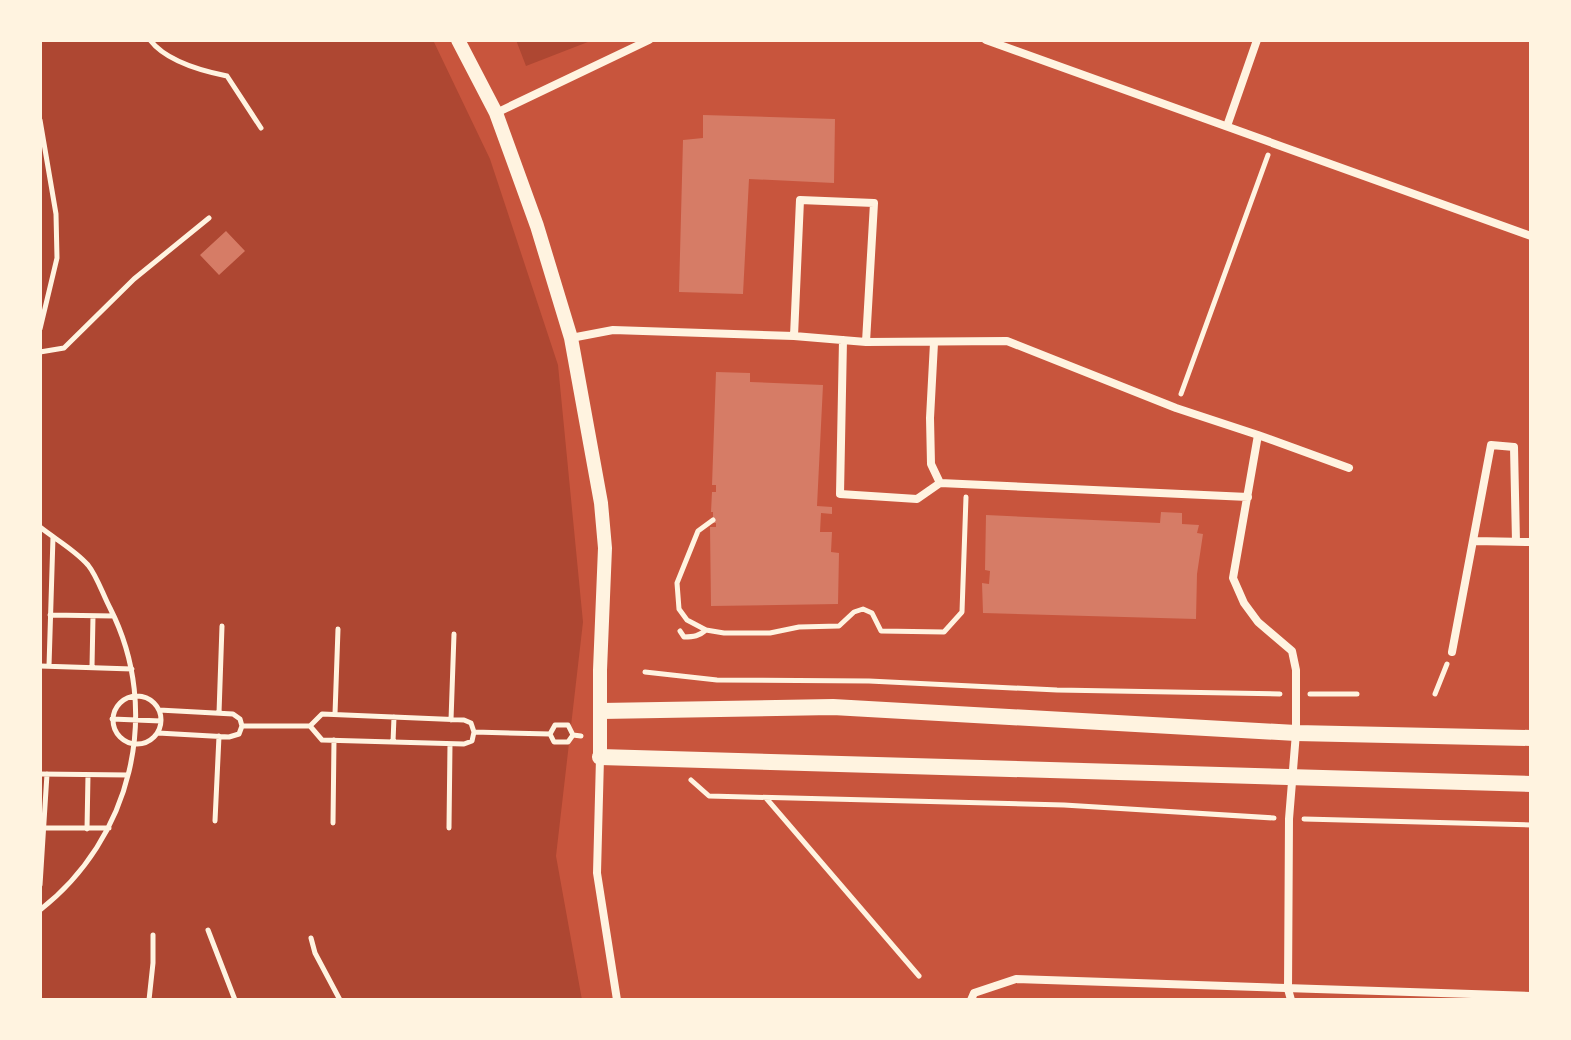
<svg xmlns="http://www.w3.org/2000/svg" width="1571" height="1040" viewBox="0 0 1571 1040" font-family="'PT Sans',sans-serif">
<style>
.green{fill:#ae4732}
.building{fill:#d67c66}
.lines{fill:none;stroke-linecap:round;stroke-linejoin:round}
.path{stroke:#fff3e0;stroke-width:5}
.minor{stroke:#fff3e0;stroke-width:8}
.tertiary{stroke:#fff3e0;stroke-width:14}
.secondary{stroke:#fff3e0;stroke-width:16}
</style>
<rect width="100%" height="100%" fill="#c8553d"/>
<path class="green" d="M40,40H433L490,159L558,365L583,622L556,856L582,1000H40Z
M516,40H593L526,66Z"/>
<path class="building" d="M703,115L835,119L834,183L749,179L743,294L679,292L683,140L703,138Z
M226,231L245,251L219,275L200,255Z
M716,372L750,373V382L823,385L817,506L832,507V514L821,513L820,532H832L831,552L839,553L838,604L711,606L710,527H716V523H713V512H711L712,492H716V485H712Z
M1161,512L1182,513V524L1199,525L1197,533L1203,534L1197,574L1196,619L983,613L982,583L989,584L990,571L985,570L986,515L1160,523Z"/>
<g class="lines">
<path class="path" d="M150,40C166,61 202,71 227,76L261,128
M40,120L56,214L57,258L40,329
M40,352L64,348L134,279L209,218
M1181,394L1268,155
M713,520L698,531L677,583L679,609L687,620L706,630L724,633H770L799,627L839,626L854,612L863,609L872,613L881,631L944,632L962,612L966,497
M40,527C55,539 75,550 88,565C97,576 103,595 110,608C163,712 131,839 40,910
M50,615L114,616
M680,631L684,637C694,637 699,636 706,630
M40,666L132,669
M49,666L53,537
M92,667L93,616
M645,672L717,680L869,681L1057,690L1280,694
M1310,694H1357
M1435,694L1447,664
M113 720a24 24 0 1 1 48 0a24 24 0 1 1-48 0Z
M159,710L233,714L240,719L242,726
M219,713L222,626
M335,714L338,629
M112,719L161,721
M451,720L454,634
M242,726H310
M310,726L322,740L464,744L472,741L474,732
M310,726L322,714L464,720L471,723L474,732
M474,732L550,734L554,742H568L573,735L581,736
M158,733L229,737L239,734L242,726
M550,734L555,725H568L573,735
M393,742L394,717
M40,774L128,775
M691,780L709,796L1064,805L1274,818
M766,798L919,976
M1304,819L1531,825
M215,821L219,736
M333,823L334,740
M44,828H109
M449,828L450,744
M87,829L88,775
M40,885L47,774
M208,930L235,1000
M311,938L315,953L340,1000
M149,1000L153,963V935"/>
<path class="minor" d="M986,40L1531,236
M496,113L649,40
M1227,126L1257,40
M794,336L800,200L874,203L866,342
M571,338L613,330L794,336L866,342L1007,341L1176,408L1258,435L1233,578L1244,603L1258,622L1292,651L1296,670V733L1289,819L1288,989L1291,1000
M843,340L840,494L917,499L940,483L1248,497
M934,343L930,418L931,464L940,483
M1258,435L1349,468
M1474,541L1531,542
M1452,652L1491,445L1514,447L1516,542
M600,758L597,873L617,1000
M971,1000L974,993L1016,979L1531,996"/>
<path class="tertiary" d="M458,40L496,113L537,226L571,338L601,503L605,548L600,670V757"/>
<path class="secondary" d="M601,711L833,707L1296,733L1531,738
M600,757L1531,784"/>
</g>
<rect width="1571" height="1040" fill="none" stroke="#fff3e0" stroke-width="84"/>
</svg>
